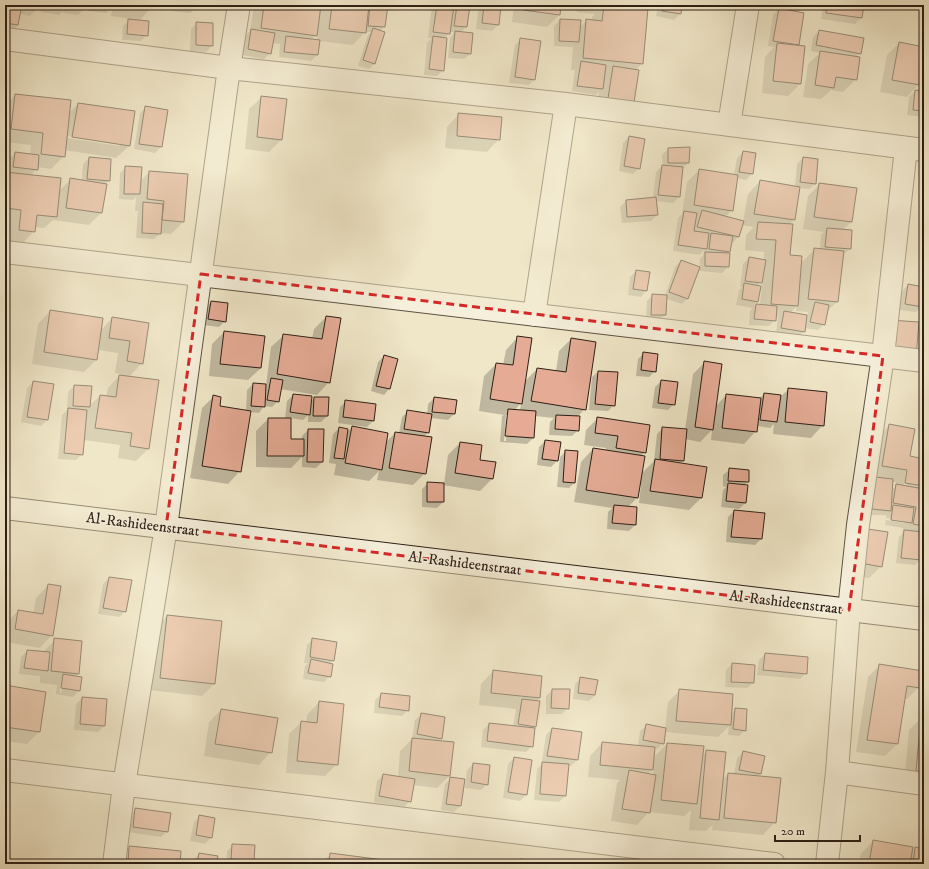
<svg xmlns="http://www.w3.org/2000/svg" width="929" height="869" viewBox="0 0 929 869" font-family="'IM FELL DW Pica',serif">
<style>
.shadow{fill:#0003;fill-rule:evenodd}
.building{fill:#e5ab95;stroke:#2d1f16}
.lines{fill:none;stroke-linecap:round;stroke-linejoin:round}
.street-casing{stroke:#5e5142;stroke-width:24}
.secondary-casing{stroke:#2d1f16;stroke-width:24}
.street{stroke:#f5efdb;stroke-width:22}
.secondary{stroke:#f5efdb;stroke-width:22}
.marked{fill:none;stroke:#d62828;stroke-width:3;stroke-dasharray:8 5;stroke-linejoin:round}
.labels{text-anchor:middle;stroke-width:3;stroke-linejoin:round;paint-order:stroke}
.street-label{font-size:15px;fill:#2d1f16;stroke:#f5efdb}
</style>
<rect width="100%" height="100%" fill="#f0e7c8"/>
<filter id="stains"><feTurbulence type="fractalNoise" baseFrequency=".005" numOctaves="4"/><feColorMatrix values="0 0 0 0 .2 0 0 0 0 .09 0 0 0 0 .02 0 0 0 .5 -.17"/></filter>
<radialGradient id="worn" r=".72"><stop offset=".6" stop-color="#630" stop-opacity="0"/><stop offset="1" stop-color="#630" stop-opacity=".3"/></radialGradient>
<path class="shadow" d="M5,5H41L30,16L20,14L18,25L12,31L5,29Z
M42,5H85L84,9L78,15L63,13V11L59,15L41,12Z
M88,5H152L151,8L139,21L147,35L141,41L122,40L123,26L130,19L111,16L113,6L106,13L88,11Z
M172,5H196V7L190,13L171,11Z
M254,5H320L319,7L322,5H387L384,27L380,31L375,63L369,69L358,66L368,35L371,32H365L353,45L319,41L317,55L311,61L279,57L280,44L272,43L270,53L264,59L242,55L245,36L250,31ZM318,21H319L317,40H311L316,35Z
M411,5H431L429,7Z
M432,5H453V9L456,5H469L466,27L460,33L470,54L464,59L448,58L450,38L455,32H449V34L444,39L443,70L437,76L424,75L427,43L432,38H428Z
M479,5H500L498,25L492,31L476,29Z
M514,5H560L559,15L547,27L512,22Z
M578,5H625L623,6L642,63L595,117L599,91L596,95L572,91L575,70H571L573,47L554,46V26L560,20L579,28L587,20L592,21V17L595,14L577,12Z
M658,5H681L680,14L674,20L656,16Z
M781,5H802V9L798,12V44L796,46L800,84L788,96L762,93L765,57L774,47L768,46L773,15L779,9H781Z
M823,5H863L861,18L855,24L821,19Z
M197,23L212,46L206,52L190,51L191,29Z
M819,31L860,53L856,57V79L843,92L831,90L821,99L803,97L808,64L820,53L811,51L813,37Z
M521,39L534,80L529,85L509,83L515,45Z
M899,43L924,48V58L919,84L907,97L880,92L887,55Z
M915,91L924,92V117L907,115L909,97Z
M15,95L69,113L78,104L134,112L129,146L116,158L64,150V156L51,169L37,167V169L30,176L59,191L71,179L82,180L83,164L89,158L109,181L106,183L101,213L89,225L53,220L44,228L34,227V231L22,244L7,242L10,222L5,221V174H8L9,159L15,153L30,155L31,145L5,142V106ZM68,136L120,144V146L67,138Z
M262,97L281,140L269,152L245,149L249,109Z
M146,107L167,111L161,147L155,153L134,149L140,113Z
M459,114L499,139L487,152L445,148L447,127Z
M629,137L639,168L633,174L619,171L623,143Z
M668,149L688,163L682,169L679,197L673,203L656,201L657,215L651,221L622,223L620,207L626,201L653,198L656,172L663,165L662,155Z
M743,152L752,174L746,180L737,178L732,210L725,217L743,222L748,194L760,181L795,187L797,164L803,158L815,184L809,189L799,188L794,219L789,225V256L801,263L815,249H820L821,235L824,232L803,229L808,196L820,184L851,222L843,230L850,249L842,255L837,302L826,312L824,324L818,330L804,328V331L798,337L776,333L778,317H775V320L769,326L749,325L750,311L753,308L736,305L739,290L742,287H740L743,264L749,258L764,260V252L745,250L746,235L754,227L742,225L738,237L733,243L731,242L729,252L727,254L728,267L722,273L699,271L700,259L703,255L704,250L700,255L673,251L678,218L682,214L687,182L699,170L734,175L737,158ZM760,282H762L760,306L754,305L757,302V286ZM797,306L796,311L808,312L807,316L790,313Z
M126,167L140,181L150,172L183,222L171,234L160,233L154,239L136,238L138,211H135L136,197L133,200L119,199L120,173Z
M681,261L688,298L682,304L666,299L665,315L659,321L646,320L647,301L653,295L665,296L675,267Z
M636,271L646,291L641,297L628,295L630,277Z
M908,285L924,288L922,306L916,312L899,310L902,291Z
M211,302L225,321L219,327L203,325L205,308Z
M50,311L101,330L112,318L148,323L142,363L129,377L148,449L136,461L118,458L120,445L84,440L82,454L76,460L58,459L62,415L67,410L68,392L74,386L89,406L100,396L106,397L108,388L121,374L115,373L118,353L98,350L96,360L84,372L32,364L38,324Z
M326,317L329,382L317,395L280,389L278,401L272,407L264,406L259,413L250,412L240,471L228,484L190,478L202,408L214,396L219,407L246,411L247,390L253,384L266,385L271,347L284,335L312,339L314,329Z
M224,332L261,368L248,380L209,376L212,344Z
M518,337L525,381L537,369L556,371L559,351L571,339L585,409L577,417L578,430L572,436L549,435L550,422L554,418L535,416L533,438L527,444L500,442L502,416L504,415L479,411L484,376L496,364L503,365L506,350ZM521,403L520,411H514ZM506,415H508L506,441H504Z
M644,353L655,371L649,377L636,376L638,359Z
M384,356L389,389L384,395L371,391L378,362Z
M705,362L716,406L726,395L759,399L764,394L781,396L789,389L823,425L811,438L773,434L774,424L770,428L757,426L756,431L744,444L711,440L712,430L700,442L685,439L683,461L680,464L705,468L701,498L689,510L639,503L641,485L639,484L637,498L628,507L635,525L629,531L607,529L608,512L612,508L574,502L581,462L593,449L606,451V448L584,445L586,430L598,418L645,452L640,457L641,474L654,461L657,434L663,428L685,430L693,374Z
M598,372L614,405L608,411L589,410L592,377Z
M661,381L674,404L668,410L652,408L655,387Z
M33,382L47,420L41,426L21,422L27,388Z
M293,395L311,401L314,398L327,416L321,422H308V415L303,420L290,418V440H302V436L308,430H323L322,462L316,468L302,467V457L291,468L256,467V431L268,419H285L287,401Z
M434,398L454,414L448,420L431,418L428,432L424,437L425,473L413,485L377,480L379,471L369,481L334,475L336,464L329,463L333,434L339,428L346,433L352,428L386,442L395,433H399L402,417L408,411L427,415L428,404Z
M346,401L373,421L367,427L338,423L340,407Z
M889,425L909,457L924,460V527L918,533L921,559L915,565L896,563L899,537L902,534L903,528L885,525L886,520L904,523V521L886,518L887,516L885,515H867L877,438ZM906,470H908L906,488L904,487ZM892,482H896L895,487L891,490Z
M545,441L557,461L551,467L537,465L539,447Z
M460,443L479,461L492,479L480,491L443,485V502L437,508L422,507V489L428,483L444,484L448,455Z
M566,451L574,483L569,488L557,487L560,457Z
M729,470L748,482L744,485L747,486L745,503L739,509L721,507L723,490L726,487L723,486V475Z
M734,511L761,539L755,545L726,542L728,517Z
M849,541L881,566L869,578L844,574Z
M109,578L130,581L125,611L120,617L98,614L103,584Z
M48,585L52,635L40,648L5,642L6,623L18,611L33,614L36,598Z
M167,616L214,684L202,696L149,690L155,628Z
M313,639L333,660L330,664V676L324,682L303,679L305,666L308,663H304L307,645Z
M55,640L78,673L75,677L79,691L73,697L56,694L57,685L40,683V676L19,674L21,657L27,651L43,652ZM60,685H63L61,693H60Z
M765,654L807,658L806,673L800,679L757,675L759,660Z
M732,664L753,683L747,688L725,687L726,670Z
M880,665L919,687L907,699H904L897,744L885,756L856,752L868,677Z
M493,671L539,698L535,702V727L533,729L532,746L526,752L481,747L483,730L489,724L513,727L516,709L479,705L481,684Z
M581,678L595,695L589,701L573,699L575,684Z
M5,686L45,693L39,732L27,744L5,741Z
M552,690L568,708L562,714H546V696Z
M680,690L731,714L736,709L745,730L739,736L728,735L729,726L718,737L665,732L663,743L657,749H654L653,761H654L655,756L667,744L702,756L707,751L722,780L728,774H734L737,758L743,752L760,774L758,776L775,822L763,835L712,830L713,825L706,831L689,830L691,810L684,816L649,812L637,825L611,821L617,783L620,780L588,777L590,756L602,743L638,746L640,731L646,726L665,729L668,702ZM654,768L653,775L647,774Z
M381,694L408,710L402,716L374,713L375,700Z
M82,698L104,726L98,732L74,730L76,704Z
M319,702L337,764L325,776L286,773L289,734L301,722L306,723L307,715Z
M221,710L271,752L259,765L204,756L209,722Z
M421,715L441,738L438,741L449,776L437,788L413,785L410,801L404,807L374,802L377,781L383,775L398,777L400,751L412,739L415,720Z
M921,718H924V785L904,783L909,730Z
M552,729L581,733L577,760L571,766L567,765L565,796L559,802L534,800L537,769L544,762L542,761L546,735Z
M514,758L526,795L520,801L503,798L508,764Z
M473,764L487,784L481,790L465,788L467,770Z
M451,778L464,780L460,806L454,812L441,810L445,784Z
M136,809L167,831L161,837L127,832L130,815Z
M200,816L214,819L211,838L205,844L190,841L194,822Z
M873,841L911,853L915,849H924V864H859L861,854Z
M233,845L253,860L249,864H226L227,851Z
M130,847L179,864H117L118,859Z
M199,854L215,864H192L193,860Z
M331,854L382,864H320Z"/>
<path class="building" d="M6,5H22L18,25L5,23Z
M46,5H66V9L46,6Z
M68,5H86L85,9L68,7Z
M126,5H153L152,9Z
M264,5H321L317,36L261,28Z
M332,5H369L366,33L329,29Z
M370,5H388L385,27L368,26Z
M437,5H454L450,34L433,32Z
M457,5H470L467,27L454,26Z
M484,5H501L499,25L482,23Z
M524,5H561L560,15L523,10Z
M604,5L648,8L643,64L583,58L586,19L602,21Z
M663,5H682L681,14L662,11Z
M786,5H803L802,9L786,7Z
M827,5H864L862,18L826,13Z
M779,8L804,13L799,45L773,41Z
M128,19L149,21L148,36L127,34Z
M560,19L581,20L579,42L559,41Z
M196,22L213,23V46L196,45Z
M373,28L385,32L375,64L363,60Z
M251,29L275,33L271,54L248,49Z
M819,30L864,38L861,54L816,45Z
M455,31L473,33L471,54L453,52Z
M286,36L320,40L318,55L284,52Z
M433,36L447,38L444,71L429,69Z
M520,38L541,41L535,80L515,77Z
M899,42L924,47V63L920,85L892,80Z
M777,43L805,46L801,84L773,81Z
M820,51L860,57L857,80L836,77L834,88L815,85Z
M581,61L606,65L603,89L577,86Z
M613,66L639,70L633,109L607,105Z
M915,90L924,91V111L913,110Z
M15,94L71,100L65,157L41,154L43,133L11,129Z
M261,96L287,99L282,140L257,137Z
M78,103L135,111L130,146L72,137Z
M145,106L168,110L162,147L139,144Z
M458,113L502,117L500,140L457,136Z
M629,136L645,139L640,169L624,166Z
M690,147L689,163H668V148Z
M743,151L756,153L753,174L739,172Z
M15,152L39,155L38,170L13,167Z
M89,157L111,159L110,181L87,179Z
M803,157L818,159L816,184L800,182Z
M662,165L683,167L680,197L658,195Z
M125,166L142,167L140,194H124Z
M699,169L738,175L733,211L694,205Z
M149,171L188,174L184,222L162,220L164,201L147,199Z
M5,172L61,178L57,217L37,215L35,232L19,230L21,210L5,208Z
M70,178L107,184L102,213L66,208Z
M760,180L800,187L795,220L754,214Z
M819,183L857,188L852,222L814,217Z
M656,197L658,215L627,217L626,200Z
M143,202L163,204L161,234L142,233Z
M702,210L744,221L739,237L697,227Z
M684,211L697,213L694,231L709,233L707,249L678,245Z
M758,222L793,224L790,255L802,256L798,306L771,304L776,240L756,239Z
M827,228L852,230L851,249L825,247Z
M711,233L733,236L730,252L709,249Z
M814,248L844,251L838,302L808,299Z
M705,252L730,253L729,267L705,266Z
M749,257L766,260L762,283L745,281Z
M681,260L700,267L688,299L669,292Z
M636,270L650,272L647,291L633,289Z
M744,283L761,286L758,302L742,299Z
M908,284L924,287L923,307L905,304Z
M652,294L667,295L666,315H651Z
M211,301L228,303L226,322L208,319Z
M815,302L829,305L825,325L810,322Z
M756,304L777,306L776,321L754,319Z
M50,310L103,318L97,360L44,352Z
M784,311L807,315L805,332L781,328Z
M326,316L341,318L330,383L277,374L283,334L322,339Z
M112,317L149,323L143,364L127,361L130,341L109,338Z
M890,320L919,322L916,358L886,355Z
M224,331L265,336L261,368L220,364Z
M517,336L532,338L522,404L490,399L496,363L513,365Z
M571,338L596,342L586,410L531,401L537,368L566,372Z
M643,352L658,354L656,372L641,370Z
M384,355L398,359L390,389L376,386Z
M704,361L722,364L713,430L695,427Z
M598,371L618,372L615,406L595,404Z
M119,375L159,380L149,449L130,446L132,433L95,428L100,395L116,397Z
M271,378L283,380L279,402L267,400Z
M661,380L678,382L675,405L658,403Z
M33,381L54,384L48,420L27,417Z
M253,383L266,384L265,407L251,406Z
M74,385L92,386L90,407L73,406Z
M788,388L827,392L824,426L785,422Z
M764,393L781,395L777,422L760,420Z
M293,394L312,396L310,415L290,412Z
M726,394L761,398L757,432L722,428Z
M213,395L221,397L220,406L251,411L241,472L202,466Z
M314,397H329L328,416H313Z
M434,397L457,400L455,414L432,412Z
M345,400L376,404L374,421L343,417Z
M68,408L87,410L83,455L64,453Z
M508,409L536,411L534,438L505,436Z
M407,410L432,414L429,433L404,429Z
M556,415L580,416L579,431L555,429Z
M597,417L650,425L646,453L616,448L618,436L595,433Z
M268,418H291V439H304V456H267Z
M889,424L915,429L910,456L924,459V486L905,483L907,470L882,466Z
M352,426L388,433L382,470L345,463Z
M339,427L348,429L344,459L334,458Z
M662,427L687,429L684,461L660,459Z
M308,429H324L323,462H307Z
M395,432L432,437L426,474L389,468Z
M545,440L561,442L558,461L542,459Z
M460,442L482,445L480,460L496,462L493,479L455,473Z
M593,448L645,456L638,498L586,490Z
M565,450L578,451L575,483L563,482Z
M655,459L707,467L702,498L650,491Z
M729,468L749,470V482L728,481Z
M875,477L893,479L891,511L872,509Z
M427,482L444,483V502H427Z
M728,483L748,485L746,503L726,501Z
M896,484L924,489V526L913,524L916,507L893,503Z
M614,505L637,507L636,525L612,523Z
M893,505L914,508L912,523L891,520Z
M734,510L765,513L762,539L731,537Z
M861,528L888,532L882,567L855,562Z
M904,530L924,532L922,560L901,558Z
M109,577L132,580L126,612L103,608Z
M48,584L61,586L53,636L15,629L18,610L43,614Z
M167,615L222,621L215,684L160,678Z
M54,638L82,641L79,674L51,671Z
M312,638L337,642L334,661L310,657Z
M27,650L50,652L48,671L24,668Z
M765,653L808,657L807,674L763,670Z
M311,659L333,664L331,677L308,673Z
M732,663L755,665L754,683L731,682Z
M879,664L923,671L920,688L907,686L898,744L867,740Z
M493,670L542,676L540,698L491,693Z
M63,674L82,677L80,691L61,688Z
M580,677L598,680L595,695L578,693Z
M5,685L46,692L40,732L5,727Z
M552,689H570L569,709L551,708Z
M679,689L733,694L731,725L676,721Z
M381,693L410,696L409,711L379,707Z
M82,697L107,699L105,726L80,724Z
M522,699L540,701L536,727L518,724Z
M319,701L344,704L338,765L297,761L301,721L317,723Z
M735,708L747,709L746,731L733,729Z
M221,709L278,718L272,753L215,744Z
M421,713L445,717L442,739L417,734Z
M921,717H924V772L916,771Z
M489,723L535,728L533,747L487,741Z
M646,724L666,728L664,744L643,740Z
M552,728L582,732L578,760L547,756Z
M412,738L454,742L450,776L409,771Z
M602,742L655,747L653,770L600,765Z
M667,743L704,746L697,804L661,800Z
M706,750L726,752L719,820L700,818Z
M743,751L765,756L761,774L739,770Z
M514,757L532,760L527,795L508,792Z
M542,762L569,764L566,796L540,794Z
M473,763L490,765L488,785L471,782Z
M629,770L656,775L650,813L622,809Z
M728,773L781,778L776,823L724,818Z
M383,774L415,779L411,802L379,796Z
M450,777L465,779L461,806L446,804Z
M135,808L171,813L168,832L133,827Z
M199,815L215,818L212,838L196,835Z
M873,840L913,847L910,864H869Z
M232,844L255,845L254,861L231,859Z
M129,846L181,851L180,864H128Z
M915,847L924,849V864H913Z
M199,853L218,856L216,864H197Z
M330,853L384,860L383,864H329Z
M520,859L548,863V864H519Z"/>
<g class="lines">
<defs>
<path id="street" d="M5,39L229,68L566,104L924,150
M729,125L748,5
M5,252L924,361
M534,315L566,104
M5,770L774,864
M837,772L924,784
M114,864L124,785L166,527L229,68L239,5
M827,864L837,772L849,610L858,525L883,356L906,148"/>
<path id="secondary" d="M5,508L924,619"/>
</defs>
<use href="#street" class="street-casing"/>
<use href="#secondary" class="secondary-casing"/>
<use href="#street" class="street"/>
<use href="#secondary" class="secondary"/>
</g>
<path d="M0 0H929V869H0ZM201,274L883,356L849,610L166,527Z" fill="#f0e7c8" fill-opacity=".55" fill-rule="evenodd"/>
<path class="marked" d="M201,274L883,356L849,610L166,527Z"/>
<g class="labels">
<g class="street-label">
<text transform="translate(143 524) rotate(7)" y="5">Al-Rashideenstraat</text>
<text transform="translate(465 563) rotate(7)" y="5">Al-Rashideenstraat</text>
<text transform="translate(786 602) rotate(7)" y="5">Al-Rashideenstraat</text>
</g>
</g>
<rect width="929" height="869" fill="none" stroke="#f0e7c8" stroke-width="20"/>
<rect x="6" y="6" width="917" height="857" fill="none" stroke="#2d1f16" stroke-width="2"/>
<rect x="10" y="10" width="909" height="849" fill="none" stroke="#2d1f16"/>
<path d="M775 835v6h85v-6" fill="none" stroke="#2d1f16" stroke-width="2"/>
<text x="781" y="835" font-size="12" fill="#2d1f16" stroke="#f5efdb" stroke-width="3" paint-order="stroke">20 m</text>
<rect width="100%" height="100%" filter="url(#stains)"/>
<rect width="100%" height="100%" fill="url(#worn)"/>
</svg>
